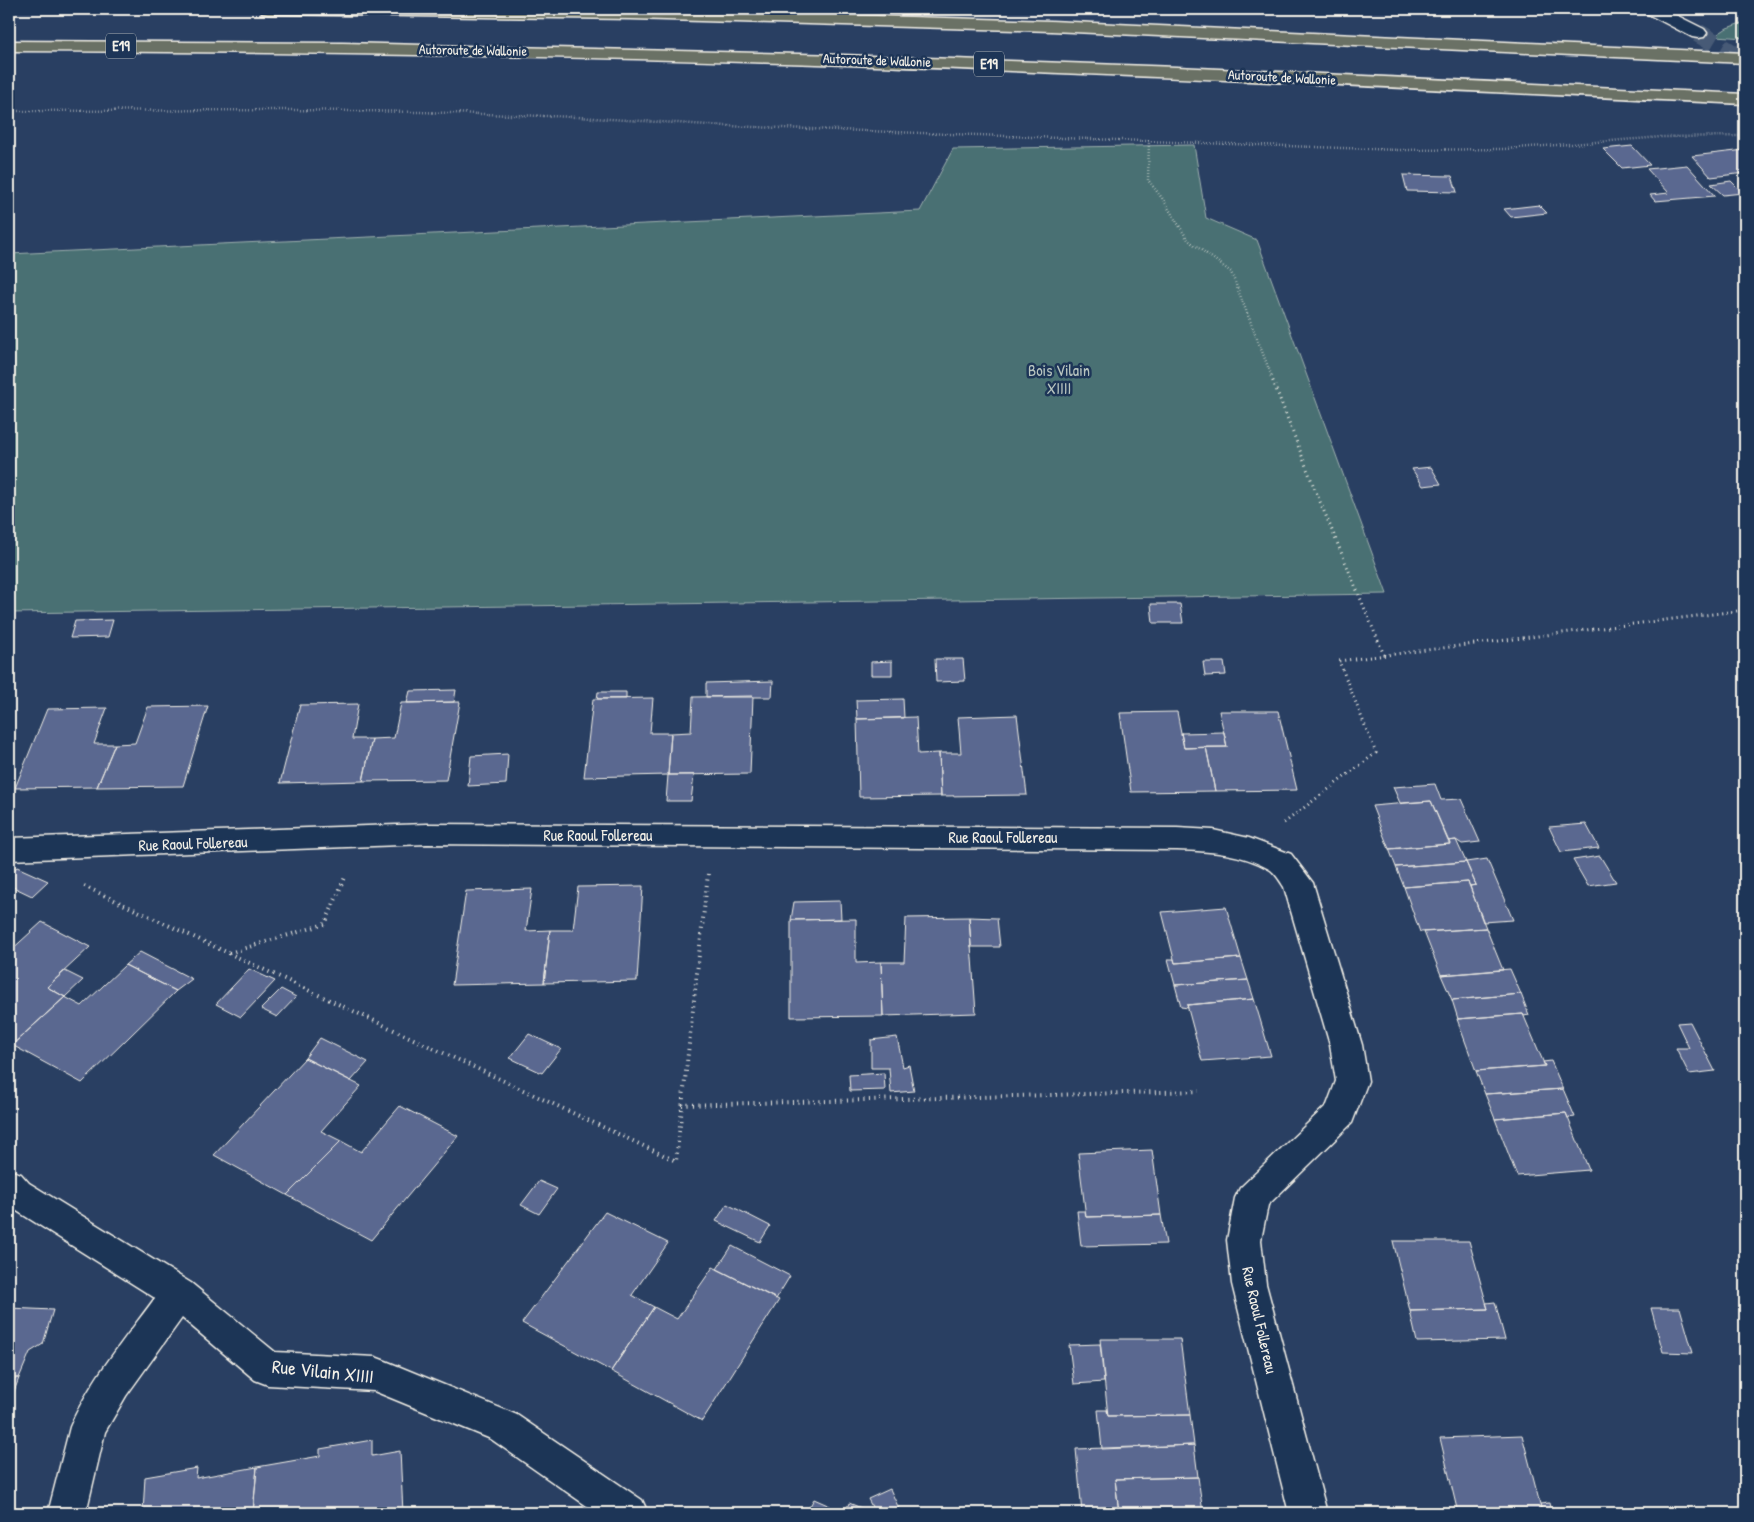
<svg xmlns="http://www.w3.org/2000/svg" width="1754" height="1522" viewBox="0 0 1754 1522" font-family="'Patrick Hand',sans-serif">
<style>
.green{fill:#497073;stroke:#9eb0ae}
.building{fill:#5a6890;stroke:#f4f1e8}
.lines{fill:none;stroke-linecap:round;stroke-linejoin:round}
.street-tunnel{stroke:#475a76;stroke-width:19;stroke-dasharray:19 9;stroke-linecap:butt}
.street-casing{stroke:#f4f1e8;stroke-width:3}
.highway-casing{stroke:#f4f1e8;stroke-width:3}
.path-far2{stroke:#f4f1e8;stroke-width:2.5;stroke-dasharray:0.5 2.5;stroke-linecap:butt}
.path-far1{stroke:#f4f1e8;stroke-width:3;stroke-dasharray:1 4;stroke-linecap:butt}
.path{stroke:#f4f1e8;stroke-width:4;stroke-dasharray:1 4.5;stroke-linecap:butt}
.street{fill:#1d3557;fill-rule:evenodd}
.highway{fill:#6b7165;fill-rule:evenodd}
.labels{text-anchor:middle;stroke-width:5;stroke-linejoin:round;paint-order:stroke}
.far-street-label{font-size:14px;fill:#f4f1e8;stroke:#1d3557}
.shield{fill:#1d3557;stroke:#b4b9bc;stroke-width:1}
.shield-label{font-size:15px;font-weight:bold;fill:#f4f1e8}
.park-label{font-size:16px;fill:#b8c4bf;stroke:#1d3557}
.street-label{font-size:16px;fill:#f4f1e8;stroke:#1d3557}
.near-street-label{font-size:19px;fill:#f4f1e8;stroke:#1d3557}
</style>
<rect width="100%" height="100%" fill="#293f62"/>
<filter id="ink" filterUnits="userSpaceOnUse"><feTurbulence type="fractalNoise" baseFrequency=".02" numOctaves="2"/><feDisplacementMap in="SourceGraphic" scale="10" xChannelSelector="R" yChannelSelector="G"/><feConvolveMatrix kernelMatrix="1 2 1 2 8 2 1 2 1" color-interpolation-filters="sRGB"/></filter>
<g filter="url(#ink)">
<path class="green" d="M1745,19V38L1715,36L1727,28L1744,22Z
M1194,145L1206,218L1257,240L1387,594L9,613V254L920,211L953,149Z"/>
<path class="building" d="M1632,146L1650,165L1622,168L1603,149Z
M1745,150V173L1711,177L1692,156Z
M1687,165L1715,196L1655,201L1650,195L1669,193L1647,169Z
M1403,175L1452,176L1457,192L1407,191Z
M1731,181L1743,193L1723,195L1711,184Z
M1539,205L1547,213L1511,217L1504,209Z
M1431,467L1441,484L1423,486L1412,469Z
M1151,604H1180L1183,623H1153Z
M113,620L108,637L70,638L75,621Z
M935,659H963L965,681L936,682Z
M892,661V675H871V662Z
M1203,662H1224L1226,675L1205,676Z
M773,681L772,697H706V683Z
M456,690L454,702L407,703L410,691Z
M598,692H626V699H597Z
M753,696L750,774L668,775L671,733L691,732L693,697Z
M653,698L650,733H671L668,775L584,777L593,699Z
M903,699L904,718L857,719L856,700Z
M460,702L446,780L363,781L372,739L394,738L401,703Z
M358,704L352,739H372L363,781L280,783L300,705Z
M208,706L183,786L97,787L115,744L135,743L148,707Z
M107,708L94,744H115L97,787L15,788L47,709Z
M1219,711H1278L1297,790L1215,791L1206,747H1227Z
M1177,712L1184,748L1206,747L1215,791L1131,792L1120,713Z
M1017,715L1027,795L941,796L939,753H961L958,717Z
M916,717L918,754L939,753L941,796L859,797L857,719Z
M1224,732L1227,747L1184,748L1181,733Z
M508,754L506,784L468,786L471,756Z
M668,775H694L691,801H666Z
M1435,784L1441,800L1461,799L1480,842L1462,844L1456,840L1448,841L1431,801L1400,803L1393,787Z
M1431,801L1450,844L1389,849L1372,806Z
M1586,824L1599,848L1561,852L1549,827Z
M1456,840L1466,862L1396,867L1389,849L1450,844L1448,841Z
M1600,856L1616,882L1588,886L1573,860Z
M1487,859L1513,920L1483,922L1470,886L1476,885L1466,862Z
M1466,862L1476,885L1470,886L1468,882L1404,887L1396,867Z
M17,867L48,881L32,896L9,885V875Z
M1468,882L1486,928L1420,932L1404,887Z
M643,886L637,981L544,983L550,930H573L578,887Z
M532,889L526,931L550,930L544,983L452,985L466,891Z
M840,901L841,919L791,920L794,902Z
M1226,907L1241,958L1175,963L1162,912Z
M969,917L997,918L1000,947H971Z
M969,917L976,1013L883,1016L881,962H904L906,918Z
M856,919V963L881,962L883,1016L791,1017V920Z
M42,922L90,947L47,987L65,997L12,1045L9,1043V952Z
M1486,928L1503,970L1441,975L1424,932Z
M140,952L192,979L176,991L125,965Z
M1241,958L1248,980L1175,985L1168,959H1174L1175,963Z
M125,965L176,991L82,1083L12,1045L65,997L82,1006Z
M249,969L275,981L241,1017L216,1004Z
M1510,969L1521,994L1452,1000L1441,975Z
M65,971L83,980L65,997L47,987Z
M1248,980L1254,999L1187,1005L1188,1008L1181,1007L1175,985Z
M281,989L296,997L277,1017L261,1009Z
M1521,994L1529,1015L1524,1016L1523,1014L1458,1019L1452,1000Z
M1254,999L1271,1056L1202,1061L1187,1005Z
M1523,1014L1545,1066L1476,1071L1457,1019Z
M1690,1022L1715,1071L1689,1074L1676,1048H1689L1677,1023Z
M529,1034L561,1049L542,1073L510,1058Z
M897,1037L903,1067L909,1065L914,1091L891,1093L889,1068H871V1040Z
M320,1038L368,1062L351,1081L305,1058Z
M305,1058L361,1086L321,1131L341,1141L287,1195L214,1155Z
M1551,1061L1563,1089L1485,1094L1476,1071L1545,1066L1543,1062Z
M884,1073L885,1090L850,1091L849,1075Z
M1563,1089L1575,1117L1568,1118L1566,1113L1495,1119L1485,1094Z
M400,1106L458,1136L371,1240L287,1195L341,1141L361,1152Z
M1566,1113L1589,1170L1517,1176L1495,1119Z
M1152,1150L1161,1215L1086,1217L1078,1153Z
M539,1181L557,1189L539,1214L521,1205Z
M727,1204L770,1226L760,1242L716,1221Z
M1077,1211H1085L1086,1217L1161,1215L1166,1244L1081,1246Z
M605,1212L668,1243L632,1295L654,1307L611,1371L522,1323Z
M1393,1241H1469L1488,1309L1410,1311Z
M732,1246L790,1276L776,1299L717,1269Z
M713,1267L779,1300L702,1421L611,1371L654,1307L677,1319Z
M1495,1302L1505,1340L1417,1342L1410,1311L1488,1309L1486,1303Z
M9,1308L53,1310L43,1344L30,1352L19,1378H9Z
M1651,1308H1680L1693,1353L1663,1352Z
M1100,1339H1180L1190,1415L1108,1416Z
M1100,1344L1104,1382L1074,1384L1069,1345Z
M9,1378H19L9,1405Z
M1098,1410H1107L1108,1416L1190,1415L1194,1445L1102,1449Z
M1522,1435L1542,1512L1458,1513L1440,1438Z
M372,1440V1456L400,1451L403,1513H253L257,1467L320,1456V1449Z
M1194,1445L1198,1477L1115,1479L1119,1513H1082L1076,1449Z
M257,1467L253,1513H143L145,1477L197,1468L196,1478Z
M1198,1477L1203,1513H1119L1115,1479Z
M890,1489L901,1513H875L868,1499Z
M814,1499L830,1506L826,1513H806Z
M849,1503L866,1510L864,1513H845Z
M1549,1503L1551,1513H1461L1542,1512L1540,1504Z"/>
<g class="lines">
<path class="street-tunnel" d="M1698,33L1745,61"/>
<defs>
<path id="street" d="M1644,9H1664L1704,29L1707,33L1704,37L1698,38L1692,37L1646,13Z
M427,824L1177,828L1213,830L1249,838L1291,854L1313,883L1362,1045L1368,1081L1352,1123L1268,1205L1261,1240L1266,1284L1327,1513H1289L1232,1284L1227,1240L1235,1198L1240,1188L1327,1105L1336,1081L1330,1045L1284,887C1280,881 1275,872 1269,869C1242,853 1208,851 1177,850L427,844L9,860V838Z
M9,1170L21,1174L29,1183L191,1283L275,1352L375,1357L388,1362L517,1415L642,1500L648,1513H597L491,1439L374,1391L268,1385L255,1380L182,1318L126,1396L105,1432L86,1513H48L70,1427C90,1380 125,1339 155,1298L9,1206Z"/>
<path id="highway" d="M260,9H631L1051,21L1745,53V63L1051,31L631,19L268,14L262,13Z
M9,41L343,43L843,55L1177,67L1745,94V104C1446,90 1146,75 847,65C568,56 288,52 9,51Z"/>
</defs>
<use href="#street" class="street-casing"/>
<use href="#highway" class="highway-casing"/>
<path class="path-far2" d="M1726,12L1745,13
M9,111L291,110L417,112L577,117L726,126L1399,150L1504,149L1662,137L1745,136
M1149,140L1148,180L1162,198L1188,240L1231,272L1272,377"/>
<path class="path-far1" d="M1271,376L1316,492L1384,655
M1284,823L1376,753L1339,661L1745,610"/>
<path class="path" d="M84,886L676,1161L708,874
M229,953L325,924L346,875
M682,1105L1199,1091"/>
<use href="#street" class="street"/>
<use href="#highway" class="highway"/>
</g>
</g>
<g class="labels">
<g class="far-street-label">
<text transform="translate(473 50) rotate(1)" y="5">Autoroute de Wallonie</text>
<text transform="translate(877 60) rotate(2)" y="5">Autoroute de Wallonie</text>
<text transform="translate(1282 77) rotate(3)" y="5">Autoroute de Wallonie</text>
</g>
<g class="shield">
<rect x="106" y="33.5" width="30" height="25" rx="4"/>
<rect x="974" y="51.5" width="30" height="25" rx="4"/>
</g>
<g class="shield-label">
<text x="121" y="51">E19</text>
<text x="989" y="69">E19</text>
</g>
<g class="park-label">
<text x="1059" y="376">Bois Vilain<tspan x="1059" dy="18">XIIII</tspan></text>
</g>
<g class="street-label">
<text x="598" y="841">Rue Raoul Follereau</text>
<text x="1003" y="843">Rue Raoul Follereau</text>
<text transform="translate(193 843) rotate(-2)" y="6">Rue Raoul Follereau</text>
<text transform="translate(1260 1320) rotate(77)" y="6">Rue Raoul Follereau</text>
</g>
<g class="near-street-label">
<text transform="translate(323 1371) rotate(6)" y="7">Rue Vilain XIIII</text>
</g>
</g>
<rect width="1754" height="1522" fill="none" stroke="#1d3557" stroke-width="30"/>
<rect x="15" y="15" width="1724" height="1492" fill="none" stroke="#f4f1e8" stroke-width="2" filter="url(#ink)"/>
</svg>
